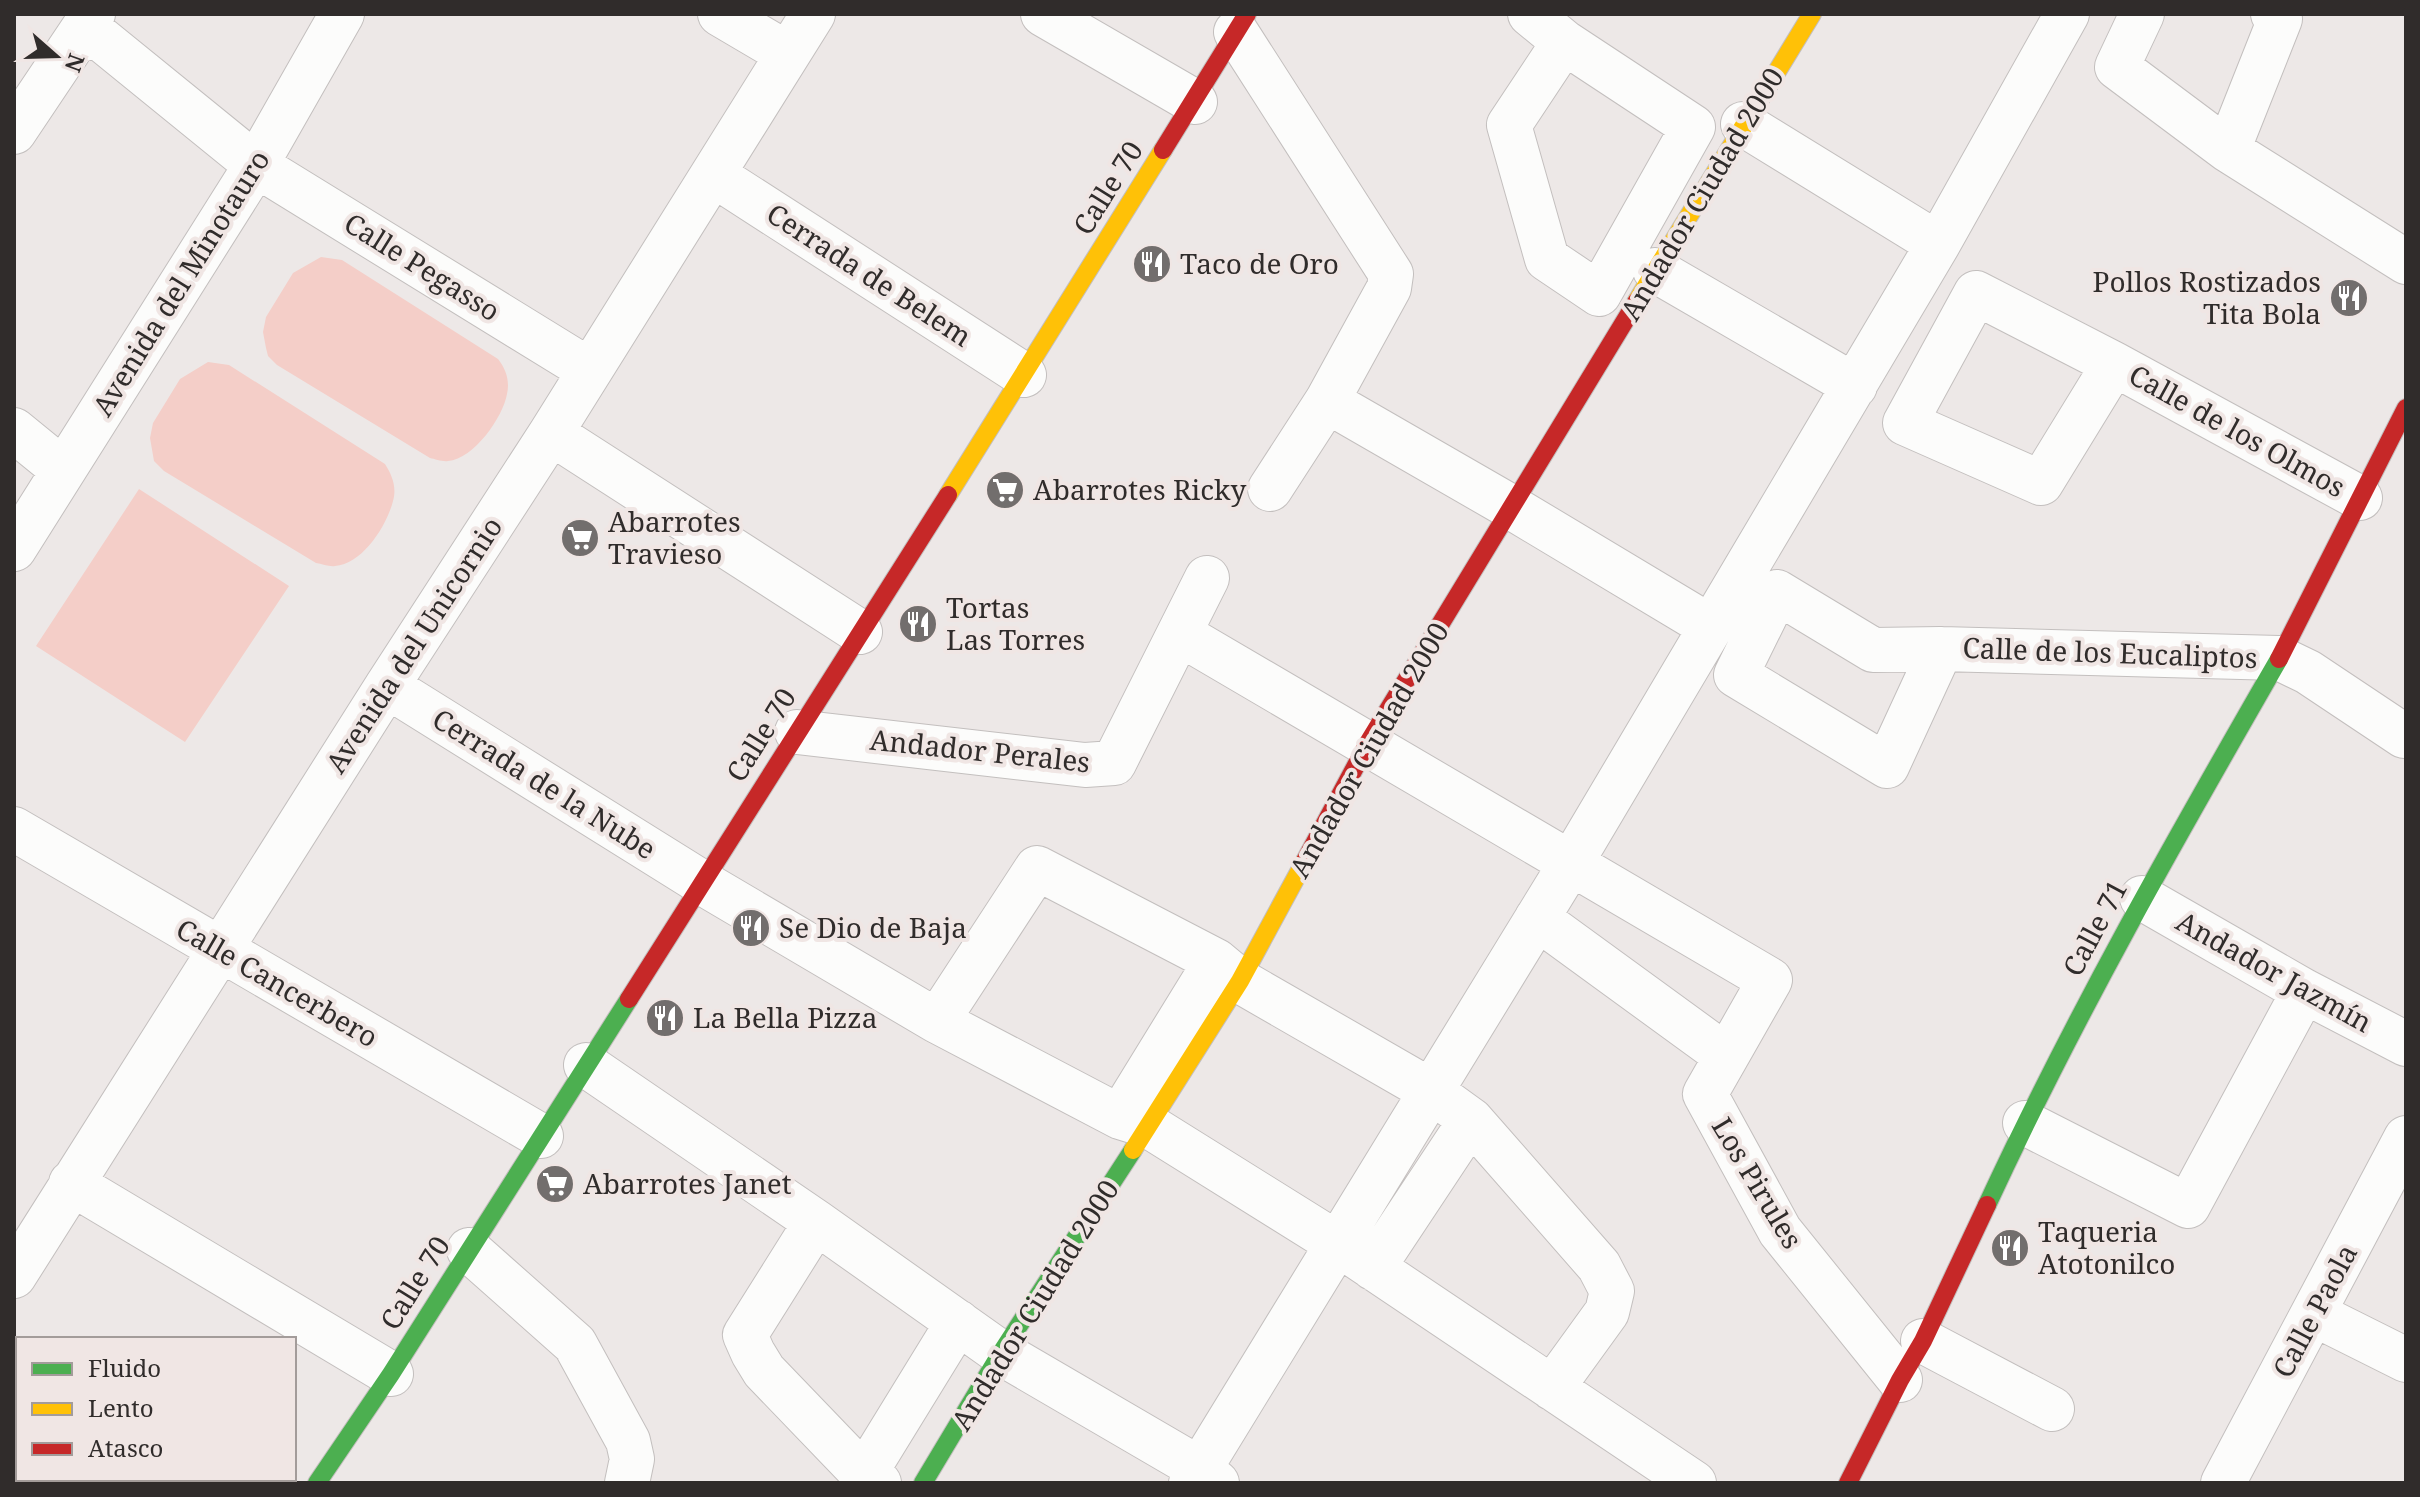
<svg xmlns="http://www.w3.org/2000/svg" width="2420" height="1497" viewBox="0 0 2420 1497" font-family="'Noto Serif',serif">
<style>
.green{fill:#f4cec8}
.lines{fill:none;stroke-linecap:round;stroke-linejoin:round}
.street-casing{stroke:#c3bfbe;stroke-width:46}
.fast-casing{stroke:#c3bfbe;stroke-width:20}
.slow-casing{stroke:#c3bfbe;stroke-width:20}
.jam-casing{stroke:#c3bfbe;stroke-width:20}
.street{stroke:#fcfcfb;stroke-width:44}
.fast{stroke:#4caf50;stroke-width:18}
.slow{stroke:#ffc107;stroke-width:18}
.jam{stroke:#c62828;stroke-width:18}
.labels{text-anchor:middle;stroke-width:8;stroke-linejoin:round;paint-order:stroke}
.street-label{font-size:28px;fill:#302c2b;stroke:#f0e6e4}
.poi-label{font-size:28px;fill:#302c2b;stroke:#f0e6e4;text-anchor:start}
</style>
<rect width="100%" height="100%" fill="#ede8e7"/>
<path class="green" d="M321,257L342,260L498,359C506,369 510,381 507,394C503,417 474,459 448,461C443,462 435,459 430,458L277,365L268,356L266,348L263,332L266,317L293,273Z
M208,362L229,365L385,464C392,475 397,487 393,501C387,525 363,564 335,566C330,567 322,564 316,563L164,471L154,461L150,438L153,423L180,379Z
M139,489L289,586L185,742L36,646Z"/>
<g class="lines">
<defs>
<path id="street" d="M720,14L788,54
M1043,14L1195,102
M1530,14L1564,42L1693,127L1599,294L1547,259L1509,125L1564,42
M2142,14L2117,67L2228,150L2406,262
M1236,32L1391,274L1389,288L1327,401L1270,489
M81,35L101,39L256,165L589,370
M1743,124L1938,244
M14,132L93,14
M2228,150L2280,19L2273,14
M714,175L1024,375
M1655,270L1855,386
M2114,364L2041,483L1905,423L1976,293L2114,364L2360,498
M1327,401L1511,507L1711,627
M14,430L63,470
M551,433L860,632
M14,549L256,165L342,14
M1180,634L1770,980L1705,1094L1780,1231L1900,1380
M1941,649L1887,766L1736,675L1777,592L1873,650L1941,649L2279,658L2308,672L2404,736
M387,686L701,882L937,1021L1120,1117L1149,1126L1338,1244L1694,1483
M797,732L1085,765L1114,763L1207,578
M14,829L541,1136
M2142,898L2304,991L2406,1044
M1537,918L1725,1055
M937,1021L1037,868L1216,961L1240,981L1431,1091L1471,1120L1599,1266L1612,1291L1607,1312L1552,1388
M586,1065L816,1222L1001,1353L1200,1469L1217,1483
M1120,1117L1216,961
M2025,1123L2188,1206L2304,991
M71,1183L391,1374
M816,1222L745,1335L753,1353L764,1371L864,1475L879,1483
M469,1250L575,1344L628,1441L632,1459L627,1483
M1373,1268L1471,1120
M14,1276L387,686L551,433L813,14
M2314,1314L2406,1360
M1923,1341L2052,1409
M864,1475L958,1322
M1191,1483L1571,863L1938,244L2067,14
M2223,1483L2406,1138"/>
<path id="fast" d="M1987,1205C2074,1017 2176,838 2279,659
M317,1483L391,1374L629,999
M923,1483L1001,1353L1133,1150"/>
<path id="slow" d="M1637,301L1812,14
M948,495L1163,150
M1133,1150L1240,981L1305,861"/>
<path id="jam" d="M1163,150L1247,14
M2279,659L2406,408
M1305,861L1368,743L1637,301
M629,999L948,495
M1848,1483L1900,1380L1923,1341L1987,1205"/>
</defs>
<use href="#street" class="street-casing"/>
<use href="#fast" class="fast-casing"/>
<use href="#slow" class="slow-casing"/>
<use href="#jam" class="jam-casing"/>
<use href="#street" class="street"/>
<use href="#fast" class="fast"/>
<use href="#slow" class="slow"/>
<use href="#jam" class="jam"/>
</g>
<defs>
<symbol id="restaurant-disc" viewBox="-11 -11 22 22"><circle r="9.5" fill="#726e6d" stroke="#f0e6e4"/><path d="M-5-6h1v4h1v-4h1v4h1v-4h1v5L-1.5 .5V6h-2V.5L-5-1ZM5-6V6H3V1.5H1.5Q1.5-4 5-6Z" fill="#fff"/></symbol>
<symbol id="supermarket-disc" viewBox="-11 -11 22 22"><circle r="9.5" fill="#726e6d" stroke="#f0e6e4"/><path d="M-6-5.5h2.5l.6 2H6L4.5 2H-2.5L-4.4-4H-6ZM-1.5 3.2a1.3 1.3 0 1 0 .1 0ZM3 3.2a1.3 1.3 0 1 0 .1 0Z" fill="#fff"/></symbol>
</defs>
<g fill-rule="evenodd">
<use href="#restaurant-disc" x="1130" y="242" width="44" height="44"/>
<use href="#restaurant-disc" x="2327" y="276" width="44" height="44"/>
<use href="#supermarket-disc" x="983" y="468" width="44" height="44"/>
<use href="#supermarket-disc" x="558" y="516" width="44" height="44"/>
<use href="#restaurant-disc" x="896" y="602" width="44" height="44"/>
<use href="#restaurant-disc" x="729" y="906" width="44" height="44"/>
<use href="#restaurant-disc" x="643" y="996" width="44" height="44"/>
<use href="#supermarket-disc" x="533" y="1162" width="44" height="44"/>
<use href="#restaurant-disc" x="1988" y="1226" width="44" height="44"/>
</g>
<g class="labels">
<g class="street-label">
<text transform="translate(1108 188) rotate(-58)" y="10">Calle 70</text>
<text transform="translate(1702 194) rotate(-59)" y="10">Andador Ciudad 2000</text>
<text transform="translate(422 267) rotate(32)" y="10">Calle Pegasso</text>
<text transform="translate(869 275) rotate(33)" y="10">Cerrada de Belem</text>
<text transform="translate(181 283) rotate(-58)" y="10">Avenida del Minotauro</text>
<text transform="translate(2237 431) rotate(29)" y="10">Calle de los Olmos</text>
<text transform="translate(414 645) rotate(-57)" y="10">Avenida del Unicornio</text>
<text transform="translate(2110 653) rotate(2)" y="10">Calle de los Eucaliptos</text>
<text transform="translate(761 735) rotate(-58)" y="10">Calle 70</text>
<text transform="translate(1369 750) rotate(-60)" y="10">Andador Ciudad 2000</text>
<text transform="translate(980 751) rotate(6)" y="10">Andador Perales</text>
<text transform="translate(544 784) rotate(32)" y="10">Cerrada de la Nube</text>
<text transform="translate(2095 928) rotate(-62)" y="10">Calle 71</text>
<text transform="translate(2274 972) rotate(29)" y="10">Andador Jazmín</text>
<text transform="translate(277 983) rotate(30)" y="10">Calle Cancerbero</text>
<text transform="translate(1757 1183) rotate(59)" y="10">Los Pirules</text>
<text transform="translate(415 1283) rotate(-58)" y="10">Calle 70</text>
<text transform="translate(1035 1305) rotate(-58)" y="10">Andador Ciudad 2000</text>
<text transform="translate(2315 1311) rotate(-62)" y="10">Calle Paola</text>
</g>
<g class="poi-label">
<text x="1180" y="274">Taco de Oro</text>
<text x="2321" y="292" text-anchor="end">Pollos Rostizados<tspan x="2321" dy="32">Tita Bola</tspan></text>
<text x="1033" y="500">Abarrotes Ricky</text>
<text x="608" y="532">Abarrotes<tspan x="608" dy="32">Travieso</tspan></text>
<text x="946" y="618">Tortas<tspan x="946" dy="32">Las Torres</tspan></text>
<text x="779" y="938">Se Dio de Baja</text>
<text x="693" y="1028">La Bella Pizza</text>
<text x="583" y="1194">Abarrotes Janet</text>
<text x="2038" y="1242">Taqueria<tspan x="2038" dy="32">Atotonilco</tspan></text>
</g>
</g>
<rect width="2420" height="1497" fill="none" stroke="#302c2b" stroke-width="32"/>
<rect x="16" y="1337" width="280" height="144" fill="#f0e6e4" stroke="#a39c9a" stroke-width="2"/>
<rect x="32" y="1363" width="40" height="12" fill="#4caf50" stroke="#a39c9a" stroke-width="2"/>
<text x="88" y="1377" font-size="24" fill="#302c2b">Fluido</text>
<rect x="32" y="1403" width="40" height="12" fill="#ffc107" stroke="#a39c9a" stroke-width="2"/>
<text x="88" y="1417" font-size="24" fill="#302c2b">Lento</text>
<rect x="32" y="1443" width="40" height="12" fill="#c62828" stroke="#a39c9a" stroke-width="2"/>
<text x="88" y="1457" font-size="24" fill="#302c2b">Atasco</text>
<g transform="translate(56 56) rotate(110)" stroke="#f0e6e4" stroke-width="6" paint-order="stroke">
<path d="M0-6L14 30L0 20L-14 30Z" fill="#302c2b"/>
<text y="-12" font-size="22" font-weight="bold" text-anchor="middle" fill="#302c2b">N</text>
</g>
</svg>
